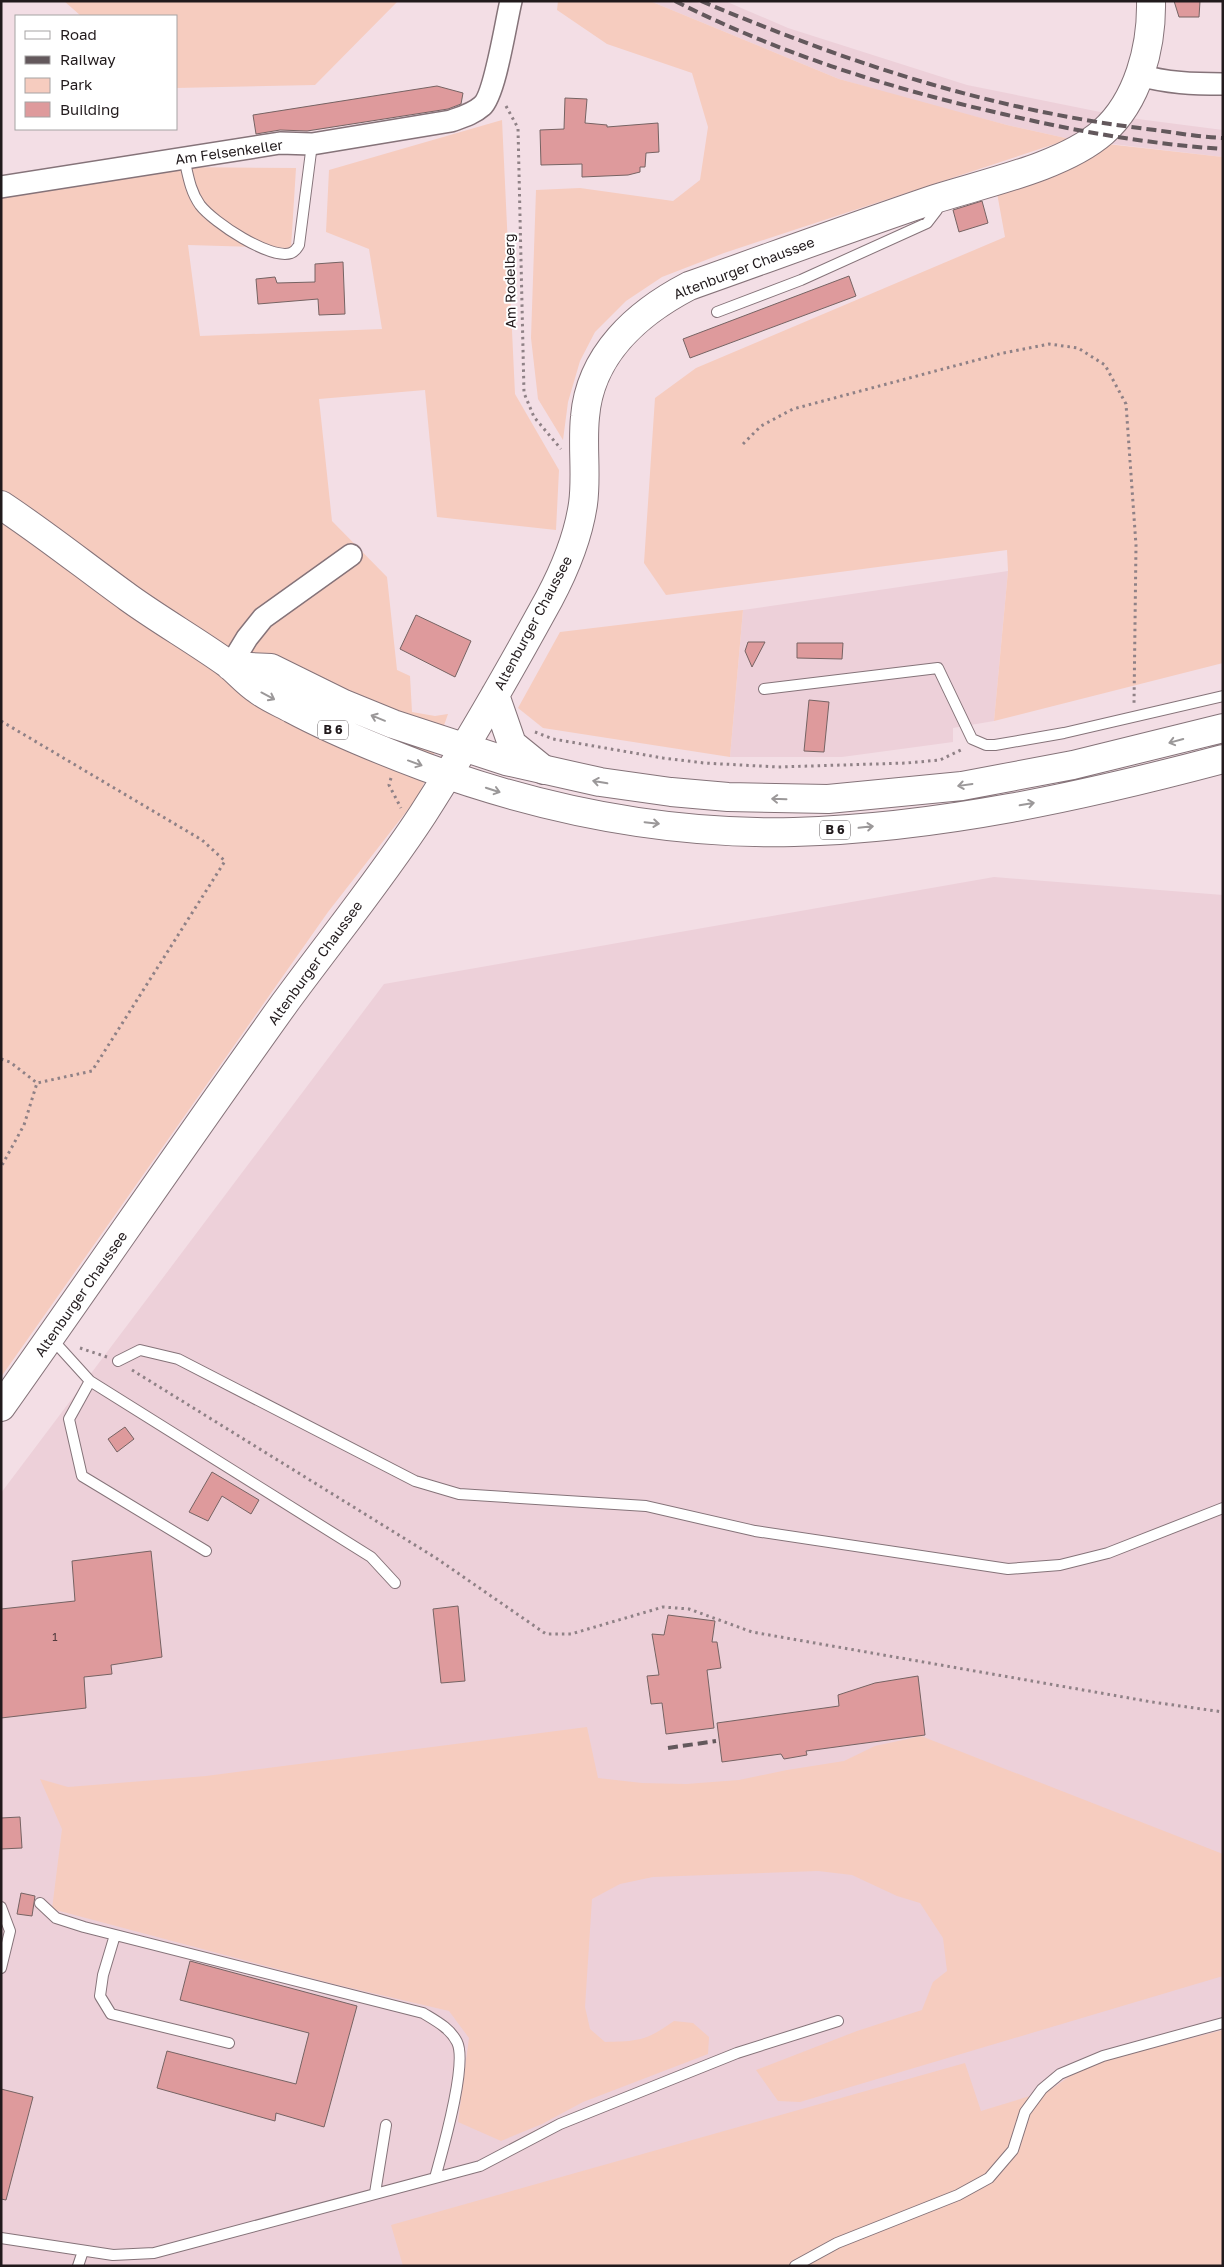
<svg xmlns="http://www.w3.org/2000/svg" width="1224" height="2267" viewBox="0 0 1224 2267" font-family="'Golos Text',sans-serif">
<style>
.built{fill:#edd0d9}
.green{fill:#f6ccbf}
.building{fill:#de9a9c;stroke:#766363}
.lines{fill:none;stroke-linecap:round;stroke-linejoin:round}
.lane-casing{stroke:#857379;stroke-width:12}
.street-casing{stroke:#857379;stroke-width:24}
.secondary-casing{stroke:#857379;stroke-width:30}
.primary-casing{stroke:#857379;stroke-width:30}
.path{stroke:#8f8186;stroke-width:3;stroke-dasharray:2.5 4;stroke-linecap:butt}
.lane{stroke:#fff;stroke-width:10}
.street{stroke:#fff;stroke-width:21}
.secondary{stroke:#fff;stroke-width:28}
.primary{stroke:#fff;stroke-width:28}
.rail{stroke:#63585c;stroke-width:4;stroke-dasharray:10 5;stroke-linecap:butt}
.oneway{stroke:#9b9899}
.labels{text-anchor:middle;stroke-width:4;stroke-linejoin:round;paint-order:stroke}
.number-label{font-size:11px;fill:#503a3c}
.shield{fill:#fff;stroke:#645f60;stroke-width:1}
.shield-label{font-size:12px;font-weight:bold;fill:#211a1c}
.street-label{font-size:14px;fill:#211a1c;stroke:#fff}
</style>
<rect width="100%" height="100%" fill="#f3dee5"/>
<path class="built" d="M650,1H725L788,28L967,85L1130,118L1223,130V157L1070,139L1007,125L897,96L839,79Z
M1008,571L994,721L953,728V742L842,757H730L743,610Z
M994,877L1223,895V2266H1V1493L384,984Z"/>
<path class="green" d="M64,1H398L315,85L176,88V16H81Z
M558,1H650L839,79L1007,125L1070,139L724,253L662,277L626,301L595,332L580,361L568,402L563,440L538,399L531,338L536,190L580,188L673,201L700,180L708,127L692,73L607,44L557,10Z
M502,120L515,394L559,470L556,530L437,517L425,390L319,399L332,521L387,577L397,670L410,676L412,712L435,716L448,714L420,794L328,912L1,1377V196L177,167L296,168L291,248L188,245L200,336L382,329L369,249L326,232L329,170Z
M1107,144L1223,157V663L994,721L1008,571L1007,550L666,595L644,563L655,398L696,368L1005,237L997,193Z
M743,610L730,757L543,728L518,708L560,632Z
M587,1727L598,1778L642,1783L686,1784L739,1780L787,1770L844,1761L875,1746L921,1736L1223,1854V1976L800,2102L778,2101L756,2070L857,2031L922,2010L933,1982L947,1971L943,1938L920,1903L897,1896L852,1875L818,1871L653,1877L620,1884L592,1899L585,2007L590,2029L605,2042C639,2041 646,2041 674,2021L693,2023L709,2037L708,2054L583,2102L542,2124L501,2141L458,2122L469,2038L449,2011L334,1984L52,1909L62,1829L40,1779L68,1787L206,1776Z
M1223,2030V2266H403L391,2225L965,2063L981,2111L1050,2090L1070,2076L1098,2062Z"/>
<path class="building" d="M1174,1H1200L1199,17H1179Z
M437,86L463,93L461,104L448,109L307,131L280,130L256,134L253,115Z
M565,98L587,99L585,123L607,125V127L658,123L659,152L646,153L645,167H640V172L628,175L582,177V164L541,165L540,130L564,129Z
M982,201L988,223L959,232L953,210Z
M343,262L345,314L319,315L318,299L258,304L256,279L275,277L277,283L315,282V264Z
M849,276L856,296L690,358L683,339Z
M416,615L471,641L455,677L400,649Z
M748,642H765L752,667L745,651Z
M797,643H843L842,659L797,658Z
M809,700L829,702L824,752L804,751Z
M125,1427L134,1439L117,1452L108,1439Z
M212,1472L259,1500L251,1514L222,1496L208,1521L189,1512Z
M151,1551L162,1657L111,1665L112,1674L84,1677L86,1708L1,1718V1609L75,1601L72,1561Z
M458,1606L465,1681L441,1683L433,1609Z
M668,1615L715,1621L712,1642H717L721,1668L707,1670L714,1728L666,1734L662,1703L651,1704L647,1676L659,1675L652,1634L664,1635Z
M918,1676L925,1735L806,1751L807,1755L784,1759L781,1754L722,1762L717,1723L839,1706L838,1695L875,1683Z
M20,1817L22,1848L1,1849V1818Z
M21,1893L35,1896L32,1916L17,1914Z
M190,1961L357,2006L324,2127L276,2113L275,2121L157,2088L167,2051L296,2084L309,2033L180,2000Z
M1,2089L33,2097L6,2200L1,2199Z"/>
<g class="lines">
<defs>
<path id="lane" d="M184,158C188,175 190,191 200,205C213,222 270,260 291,253C296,251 297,248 299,245L312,144
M717,312L801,280L927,223L937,210L934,201
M764,689L938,668L972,739L986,745H995L1064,733L1223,696
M51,1338L90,1381L69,1419L82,1476L206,1551
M118,1361L140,1350L178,1359L415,1481L459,1494L646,1506L755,1531L1008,1569L1060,1565L1108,1553L1223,1508
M90,1381L371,1557L395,1583
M40,1903L56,1918L84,1927L423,2013C436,2021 450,2028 457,2042C468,2064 442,2152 435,2178
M1,1907L10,1931L1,1968
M115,1935L103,1975L100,1996L111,2014L229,2043
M375,2193L386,2125
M1,2238L113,2255L154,2253L480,2166L560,2124L737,2053L838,2021
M78,2266L83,2251
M795,2266L837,2243L958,2195L989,2178L1013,2150L1025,2112L1042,2089L1060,2074L1103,2056L1223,2023"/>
<path id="street" d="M1139,75C1167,83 1193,84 1223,84
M1,187L280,143L312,144L451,121C462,117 473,114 482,106C495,95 506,21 511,1
M230,666L247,638L263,618L351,555"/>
<path id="secondary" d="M495,695L512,744L544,770
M1,1407C96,1273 188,1138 284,1004C330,941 380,880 423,814C468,744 509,672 549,599C565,569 578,538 583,504C587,476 582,446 585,417C590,355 637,313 689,286C771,257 852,227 935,199C985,183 1063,167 1103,132C1138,101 1152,47 1151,1"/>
<path id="primary" d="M1,505C45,534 86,567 129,598C161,621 196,641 228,664C238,672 247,683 258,690C268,698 281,703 292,709C335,732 380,750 425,767C543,810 669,835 794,832C939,828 1084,796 1223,759
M230,666L271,668L344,704L393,724L506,761L600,782L671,792L728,797L828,799L962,786L1073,765L1223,728"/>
</defs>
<use href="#lane" class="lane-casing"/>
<use href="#street" class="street-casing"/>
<use href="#secondary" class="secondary-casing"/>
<use href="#primary" class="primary-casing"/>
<path class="path" d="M506,106L518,128L524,393L534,417L561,449
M743,444L761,426L793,409L1003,353L1049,344L1078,348L1105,365L1126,404L1136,545L1134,704
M1,721L202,840L225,861L92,1071L37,1083L24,1125L1,1167
M535,732L553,739L663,758L704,763L778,767L907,763L940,760L963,749
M391,778L389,785L401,808
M1,1059L10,1062L37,1083
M80,1348L107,1357
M132,1370L436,1558L546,1634H571L663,1607L689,1609L752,1632L1152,1702L1223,1712"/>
<use href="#lane" class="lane"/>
<use href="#street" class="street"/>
<use href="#secondary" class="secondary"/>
<use href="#primary" class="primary"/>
<path class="rail" d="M675,1C778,53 891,89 1003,114C1075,131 1148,144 1223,149
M701,1C851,64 993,111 1155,130C1177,133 1200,137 1223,138
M668,1748L716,1741"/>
</g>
<defs><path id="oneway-shaft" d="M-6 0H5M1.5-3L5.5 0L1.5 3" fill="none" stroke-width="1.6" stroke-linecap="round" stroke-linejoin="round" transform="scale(1.25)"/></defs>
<g class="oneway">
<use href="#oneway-shaft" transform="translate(268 696) rotate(28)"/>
<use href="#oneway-shaft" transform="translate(378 718) rotate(-158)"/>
<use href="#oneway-shaft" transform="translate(1176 741) rotate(165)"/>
<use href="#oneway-shaft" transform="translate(415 763) rotate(20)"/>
<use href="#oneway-shaft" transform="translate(600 782) rotate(-170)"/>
<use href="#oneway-shaft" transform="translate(965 785) rotate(172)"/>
<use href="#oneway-shaft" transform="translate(493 790) rotate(18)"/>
<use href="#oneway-shaft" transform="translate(779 799) rotate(-178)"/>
<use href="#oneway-shaft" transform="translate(1027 804) rotate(-10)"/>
<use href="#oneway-shaft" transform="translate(652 823) rotate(6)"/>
<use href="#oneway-shaft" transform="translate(866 827) rotate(-6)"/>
</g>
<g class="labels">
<g class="number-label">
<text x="55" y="1641">1</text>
</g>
<g class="shield">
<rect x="318" y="720.5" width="30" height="19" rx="4"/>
<rect x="820" y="820.5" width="30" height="19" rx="4"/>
</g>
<g class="shield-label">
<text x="333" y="734">B 6</text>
<text x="835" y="834">B 6</text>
</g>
<g class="street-label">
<text transform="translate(229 152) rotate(-8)" y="5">Am Felsenkeller</text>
<text transform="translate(744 268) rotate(-21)" y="5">Altenburger Chaussee</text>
<text transform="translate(510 281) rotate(-91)" y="5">Am Rodelberg</text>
<text transform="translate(533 623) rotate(-62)" y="5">Altenburger Chaussee</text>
<text transform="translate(315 963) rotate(-54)" y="5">Altenburger Chaussee</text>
<text transform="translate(81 1294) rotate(-55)" y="5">Altenburger Chaussee</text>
</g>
</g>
<rect width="1224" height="2267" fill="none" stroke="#211a1c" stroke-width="5"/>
<rect x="15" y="15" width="162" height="115" fill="#ffffff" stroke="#a6a3a4"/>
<rect x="25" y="31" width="25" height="8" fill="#ffffff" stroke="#a6a3a4"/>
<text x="60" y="40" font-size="15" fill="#211a1c">Road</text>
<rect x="25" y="56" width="25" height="8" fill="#63585c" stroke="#a6a3a4"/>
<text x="60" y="65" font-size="15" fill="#211a1c">Railway</text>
<rect x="25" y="78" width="25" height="15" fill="#f6ccbf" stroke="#a6a3a4"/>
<text x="60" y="90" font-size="15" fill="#211a1c">Park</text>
<rect x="25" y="102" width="25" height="15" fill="#de9a9c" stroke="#a6a3a4"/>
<text x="60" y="115" font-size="15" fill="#211a1c">Building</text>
</svg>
